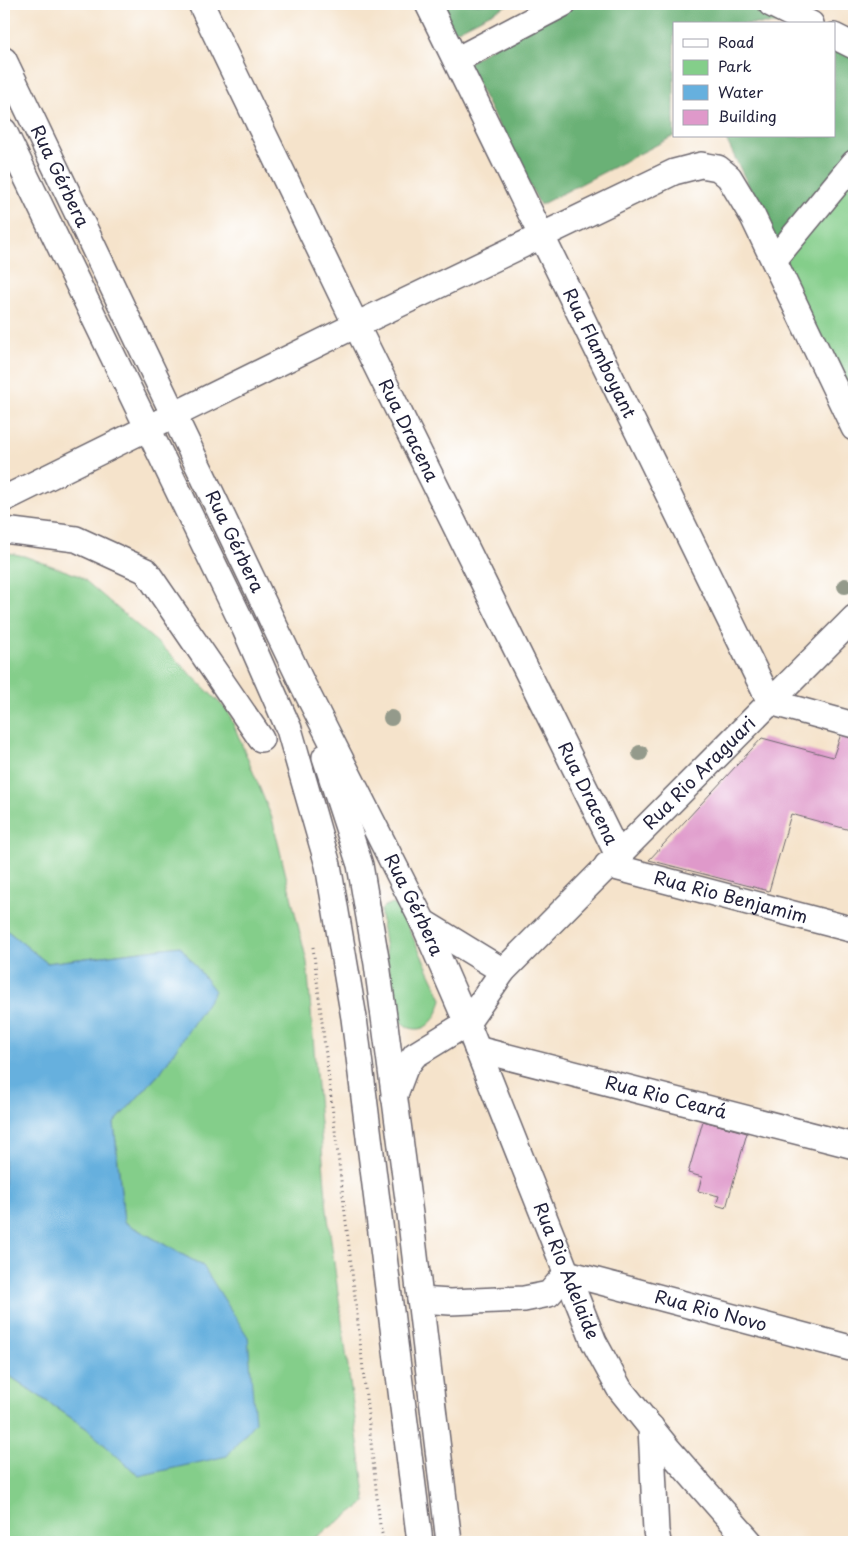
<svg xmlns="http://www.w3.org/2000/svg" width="858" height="1546" viewBox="0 0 858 1546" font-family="'Playpen Sans',sans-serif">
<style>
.green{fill:#84ce8a;stroke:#537862}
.forest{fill:#6bb176;stroke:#466a58}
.water{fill:#66b0de;stroke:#44698c}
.building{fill:#df99ca}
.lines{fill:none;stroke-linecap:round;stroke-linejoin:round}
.street-casing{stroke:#6c666d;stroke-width:28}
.path{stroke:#6c666d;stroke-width:3;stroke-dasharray:1 4;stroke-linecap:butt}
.street{stroke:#fff;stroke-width:25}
.tree{fill:#949a8b}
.labels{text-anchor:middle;stroke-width:4;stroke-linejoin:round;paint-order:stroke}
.street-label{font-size:18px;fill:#22223b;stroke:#fff}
</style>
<rect width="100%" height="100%" fill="#fff"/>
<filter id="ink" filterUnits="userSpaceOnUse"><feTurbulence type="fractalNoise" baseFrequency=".02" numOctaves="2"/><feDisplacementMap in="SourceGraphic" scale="10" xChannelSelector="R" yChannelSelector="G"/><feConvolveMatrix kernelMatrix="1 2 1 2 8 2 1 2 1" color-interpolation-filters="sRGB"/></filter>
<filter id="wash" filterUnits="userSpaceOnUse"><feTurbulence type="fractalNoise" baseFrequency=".0096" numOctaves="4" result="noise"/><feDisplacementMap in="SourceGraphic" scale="20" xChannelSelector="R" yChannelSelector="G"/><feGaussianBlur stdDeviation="1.12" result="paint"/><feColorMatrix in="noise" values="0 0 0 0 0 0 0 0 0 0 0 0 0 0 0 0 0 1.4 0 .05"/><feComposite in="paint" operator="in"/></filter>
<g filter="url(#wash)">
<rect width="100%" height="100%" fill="#f5e3cb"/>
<path class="green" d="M854,163V428L774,260Z
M4,552L24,556L80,576L167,651L228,711L272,818L307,962L327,1210L366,1502L309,1542H4V1372L86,1428L139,1476L203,1266L124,1222L114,1123L160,1073L180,946L47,963L4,928Z
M391,904L396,905L400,910L442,999C439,1013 429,1034 410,1028C405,1026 400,1021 396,1018L381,916V910L385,906Z"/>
<path class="forest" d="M441,4H509L454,32Z
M558,4H768L804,24H674V136L540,205L467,64Z
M834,40L854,51V153L777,245L726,139L718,136H834Z"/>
<path class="water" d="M4,928L47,963L180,946L215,991L160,1073L114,1123L124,1222L203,1266L248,1337L255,1422L227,1456L139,1476L86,1428L4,1372Z"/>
<g id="blocks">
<path class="building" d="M841,734L854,738V831L791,814L769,891L649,860L762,738L833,757Z
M703,1121L747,1133L726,1208L716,1205L719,1196L698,1191L702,1177L688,1173Z"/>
</g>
</g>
<g filter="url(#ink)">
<use href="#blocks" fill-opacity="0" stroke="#6c666d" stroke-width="1"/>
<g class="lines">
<defs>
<g id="street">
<path id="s1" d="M201,4L356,325L618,855"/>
<path id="s2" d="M428,4L770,702L854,725"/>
<path d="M771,4L811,24"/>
<path d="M834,36L854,46"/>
<path id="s3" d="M4,60L302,683L423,922L467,1023L415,1055L405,1068L394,1097"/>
<path d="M456,60L563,4"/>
<path d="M4,131L245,629L289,729L328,865L354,1018L420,1542"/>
<path d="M774,260L854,163"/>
<path d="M4,499L356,325L674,172L701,165L718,168L729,177L753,217L854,428"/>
<path d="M4,530L76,539L146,571L261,739"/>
<path d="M325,757L360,865L377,964L410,1214L449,1542"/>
<path id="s4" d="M607,865L854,930"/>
<path d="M423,922L503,971"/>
<path id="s5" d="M477,1049L854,1146"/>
<path id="s6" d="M420,1300L450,1302L524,1299L549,1294L567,1273L854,1349"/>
<path d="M651,1427L656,1531L658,1542"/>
<path id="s7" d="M750,1542L669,1450L619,1388L594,1342L467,1023L503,971L854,618"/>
</g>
</defs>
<use href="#street" class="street-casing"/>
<path class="path" d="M313,947L356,1305L380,1525L384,1542"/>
<use href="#street" class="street"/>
</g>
<g class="tree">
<circle cx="845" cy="586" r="8"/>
<circle cx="391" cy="718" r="8"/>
<circle cx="640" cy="753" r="8"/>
</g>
</g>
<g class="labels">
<g class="street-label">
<text dy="6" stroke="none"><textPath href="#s3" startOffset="129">Rua Gérbera</textPath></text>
<text dy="6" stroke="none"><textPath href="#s2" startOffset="389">Rua Flamboyant</textPath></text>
<text dy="6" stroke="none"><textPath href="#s1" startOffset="474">Rua Dracena</textPath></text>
<text dy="6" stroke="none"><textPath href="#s3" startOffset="534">Rua Gérbera</textPath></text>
<text dy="6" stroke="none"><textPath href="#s7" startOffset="940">Rua Rio Araguari</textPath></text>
<text dy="6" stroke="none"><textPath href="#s1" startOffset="879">Rua Dracena</textPath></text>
<text dy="6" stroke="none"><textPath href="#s4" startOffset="128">Rua Rio Benjamim</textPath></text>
<text dy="6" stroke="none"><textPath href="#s3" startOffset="939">Rua Gérbera</textPath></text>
<text dy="6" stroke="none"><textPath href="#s5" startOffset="195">Rua Rio Ceará</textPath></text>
<text transform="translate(566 1271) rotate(68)" y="6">Rua Rio Adelaide</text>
<text dy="6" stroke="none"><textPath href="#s6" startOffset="306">Rua Rio Novo</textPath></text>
</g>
</g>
<rect width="858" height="1546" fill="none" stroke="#fff" stroke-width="20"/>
<rect x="673" y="22" width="162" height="115" fill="#ffffff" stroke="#a7a7b1"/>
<rect x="683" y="39" width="25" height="8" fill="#ffffff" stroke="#a7a7b1"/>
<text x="718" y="48" font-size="15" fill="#22223b">Road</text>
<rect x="683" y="60" width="25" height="15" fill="#84ce8a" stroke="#a7a7b1"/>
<text x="718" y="72" font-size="15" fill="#22223b">Park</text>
<rect x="683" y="85" width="25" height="15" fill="#66b0de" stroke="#a7a7b1"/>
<text x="718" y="98" font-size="15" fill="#22223b">Water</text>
<rect x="683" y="110" width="25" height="15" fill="#df99ca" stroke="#a7a7b1"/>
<text x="718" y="122" font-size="15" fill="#22223b">Building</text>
</svg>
